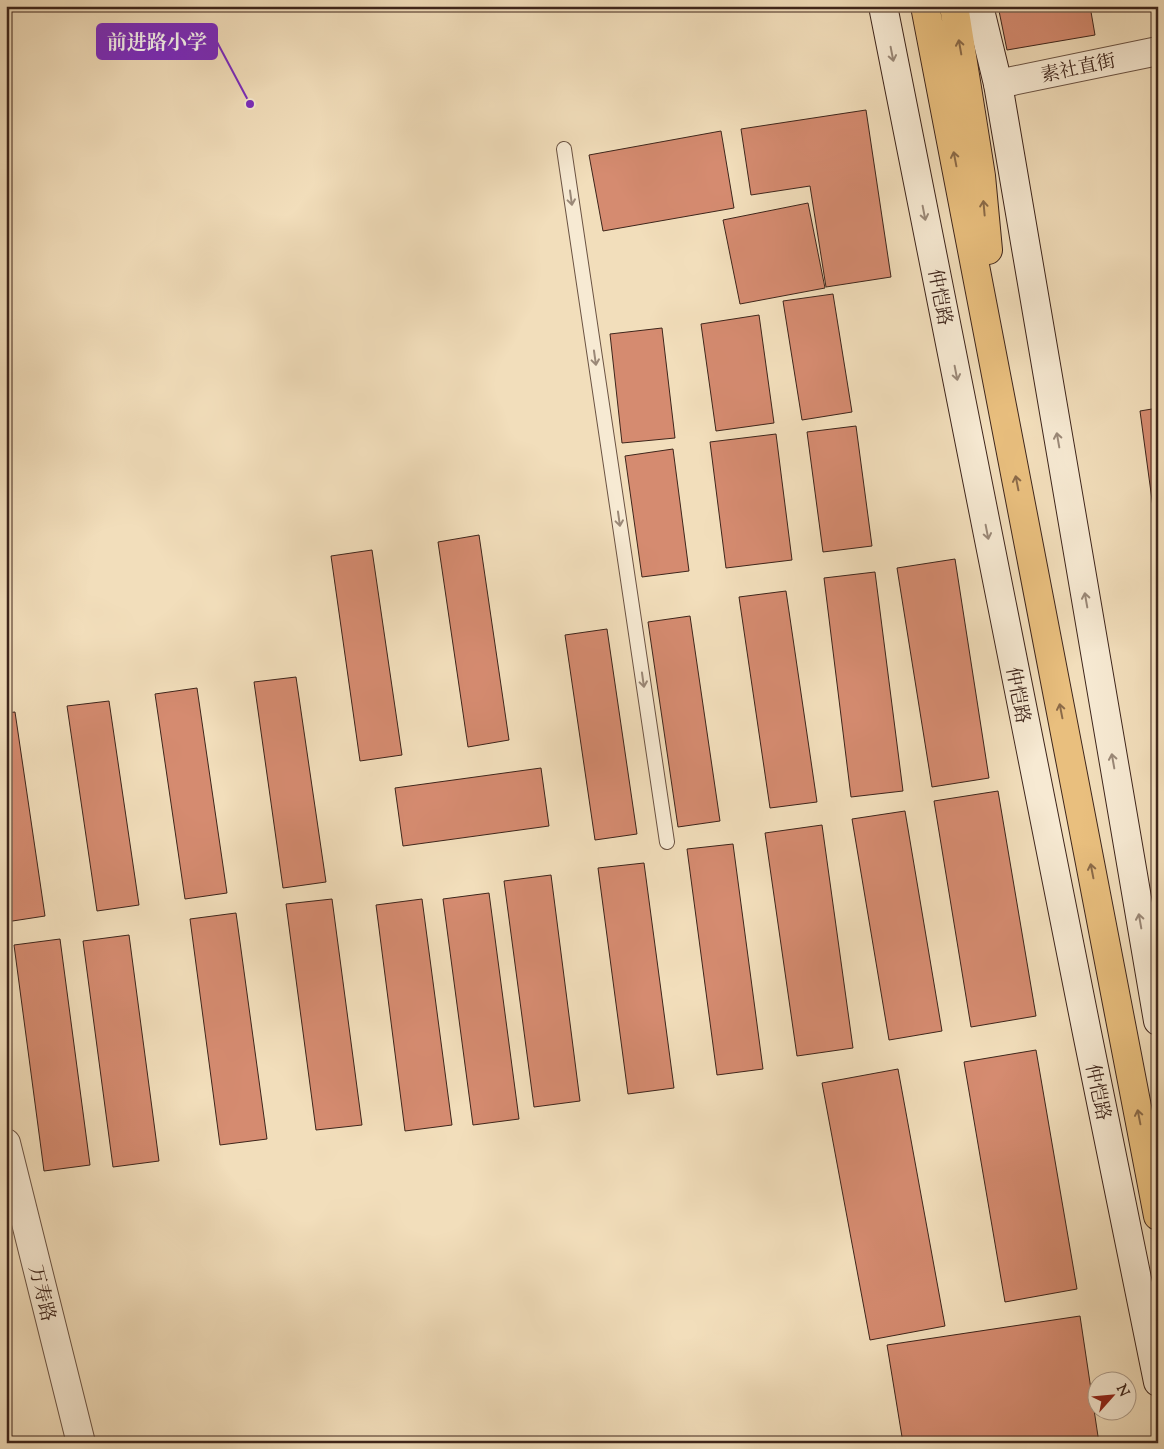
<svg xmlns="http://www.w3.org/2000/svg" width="1164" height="1449" viewBox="0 0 1164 1449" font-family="'Sorts Mill Goudy','Noto Serif SC',serif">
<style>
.building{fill:#d58b70;stroke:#3e251b}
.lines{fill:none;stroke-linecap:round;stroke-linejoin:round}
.service-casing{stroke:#6b5343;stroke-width:16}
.minor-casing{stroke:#6b5343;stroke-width:30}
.tertiary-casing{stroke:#6b5343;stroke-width:30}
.secondary-casing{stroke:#3e251b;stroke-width:30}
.trunk-casing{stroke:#3e251b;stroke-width:30}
.service{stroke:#f7ead3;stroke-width:14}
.minor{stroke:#f7ead3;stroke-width:28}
.tertiary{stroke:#f7ead3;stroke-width:28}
.secondary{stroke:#f7ead3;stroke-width:28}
.trunk{stroke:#e9bf7e;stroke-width:28}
.oneway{stroke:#8b6a48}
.oneway2{stroke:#9a8877}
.labels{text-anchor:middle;stroke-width:4;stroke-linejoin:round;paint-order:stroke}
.street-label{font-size:19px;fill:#3e251b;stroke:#f7ead3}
.leader{fill:none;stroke:#7b2cbf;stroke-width:2}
.callout-dot{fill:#7b2cbf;stroke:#f7ead3;stroke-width:2}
.callout{fill:#7b2cbf;stroke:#7b2cbf;stroke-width:2}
.callout-label{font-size:20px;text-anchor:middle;font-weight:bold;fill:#fff}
</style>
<rect width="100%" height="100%" fill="#f2debb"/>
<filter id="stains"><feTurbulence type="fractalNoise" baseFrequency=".004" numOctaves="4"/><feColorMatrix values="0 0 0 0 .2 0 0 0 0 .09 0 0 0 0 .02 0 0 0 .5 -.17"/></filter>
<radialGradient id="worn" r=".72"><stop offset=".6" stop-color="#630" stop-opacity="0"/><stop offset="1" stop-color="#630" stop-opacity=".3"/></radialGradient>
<path class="building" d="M998,6H1090L1095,35L1007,50Z
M866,110L891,277L826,287L810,186L751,195L741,129Z
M721,131L734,208L603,231L589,155Z
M808,203L825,288L740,304L723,220Z
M833,294L852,412L802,420L783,301Z
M759,315L774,423L716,431L701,324Z
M662,328L675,438L622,443L610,334Z
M1158,408V537H1157L1140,411Z
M856,426L872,546L823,552L807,432Z
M776,434L792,560L726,568L710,442Z
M673,449L689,571L642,577L625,456Z
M479,535L509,740L468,747L438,542Z
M372,550L402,755L360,761L331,556Z
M955,559L989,778L932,787L897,568Z
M875,572L903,791L851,797L824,578Z
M786,591L817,802L770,808L739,597Z
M690,616L720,821L678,827L648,622Z
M607,629L637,834L595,840L565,635Z
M296,677L326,882L283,888L254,682Z
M197,688L227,893L185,899L155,694Z
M109,701L139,905L97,911L67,706Z
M15,712L45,916L6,922V713Z
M541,768L549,826L403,846L395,788Z
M998,791L1036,1016L971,1027L934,801Z
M905,811L942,1031L889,1040L852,819Z
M822,825L853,1048L797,1056L765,833Z
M733,844L763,1069L717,1075L687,849Z
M644,863L674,1088L628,1094L598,868Z
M551,875L580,1101L534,1107L504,881Z
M489,893L519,1119L473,1125L443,899Z
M332,899L362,1125L316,1130L286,904Z
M422,899L452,1125L405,1131L376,905Z
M236,913L267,1139L220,1145L190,919Z
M129,935L159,1161L113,1167L83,941Z
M60,939L90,1165L44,1171L14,945Z
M1036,1050L1077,1289L1005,1302L964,1062Z
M898,1069L945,1326L870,1340L822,1083Z
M1080,1316L1099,1443H903L887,1345Z"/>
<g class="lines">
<defs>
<path id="service" d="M564,149L667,842"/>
<path id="minor" d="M998,84L1158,51"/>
<path id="tertiary" d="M6,1143L81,1443"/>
<path id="secondary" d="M883,6L1087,1033L1158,1382
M979,6L998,84L1158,1021"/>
<path id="trunk" d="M925,6L1158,1216
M954,6L981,176L988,250"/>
</defs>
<use href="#service" class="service-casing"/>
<use href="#minor" class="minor-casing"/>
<use href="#tertiary" class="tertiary-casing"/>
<use href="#secondary" class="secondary-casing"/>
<use href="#trunk" class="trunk-casing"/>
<use href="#service" class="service"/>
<use href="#minor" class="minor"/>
<use href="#tertiary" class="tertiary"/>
<use href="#secondary" class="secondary"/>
<use href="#trunk" class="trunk"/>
</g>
<defs><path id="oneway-shaft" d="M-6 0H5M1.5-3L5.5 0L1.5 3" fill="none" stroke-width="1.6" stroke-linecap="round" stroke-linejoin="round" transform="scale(1.25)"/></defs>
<g class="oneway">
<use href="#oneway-shaft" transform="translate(960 47) rotate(-100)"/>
<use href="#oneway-shaft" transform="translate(955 159) rotate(-101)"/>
<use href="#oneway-shaft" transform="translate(984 208) rotate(-95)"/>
<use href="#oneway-shaft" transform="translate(1017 483) rotate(-101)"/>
<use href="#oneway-shaft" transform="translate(1061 711) rotate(-101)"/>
<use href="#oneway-shaft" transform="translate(1092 871) rotate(-101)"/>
<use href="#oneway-shaft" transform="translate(1139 1117) rotate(-101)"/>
</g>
<g class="oneway2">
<use href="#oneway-shaft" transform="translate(892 54) rotate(79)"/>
<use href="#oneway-shaft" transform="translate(571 198) rotate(82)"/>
<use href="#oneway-shaft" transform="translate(924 213) rotate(79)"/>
<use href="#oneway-shaft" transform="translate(595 358) rotate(82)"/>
<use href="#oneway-shaft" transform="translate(956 373) rotate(79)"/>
<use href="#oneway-shaft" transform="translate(1058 440) rotate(-100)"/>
<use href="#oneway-shaft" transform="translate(619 519) rotate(82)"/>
<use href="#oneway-shaft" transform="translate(987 532) rotate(79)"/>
<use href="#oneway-shaft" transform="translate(1086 600) rotate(-100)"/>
<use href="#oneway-shaft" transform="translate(643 680) rotate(82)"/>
<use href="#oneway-shaft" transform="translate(1113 761) rotate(-100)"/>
<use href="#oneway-shaft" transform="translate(1140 921) rotate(-100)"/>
</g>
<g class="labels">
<g class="street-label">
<text transform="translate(1078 67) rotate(-12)" y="7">素社直街</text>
<text transform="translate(941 297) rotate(79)" y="7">仲恺路</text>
<text transform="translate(1019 695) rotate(79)" y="7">仲恺路</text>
<text transform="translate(1099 1092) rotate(78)" y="7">仲恺路</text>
<text transform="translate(43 1293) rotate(76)" y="7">万寿路</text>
</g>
</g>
<path class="leader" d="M250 104L217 42"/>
<circle class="callout-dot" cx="250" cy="104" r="5"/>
<rect class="callout" x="97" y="24" width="120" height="35" rx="5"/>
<g class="callout-label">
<text x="157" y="49">前进路小学</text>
</g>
<rect width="1164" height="1449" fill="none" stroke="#f2debb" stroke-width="25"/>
<rect x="8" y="8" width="1149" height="1434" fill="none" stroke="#3e251b" stroke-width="2.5"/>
<rect x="12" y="12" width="1139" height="1424" fill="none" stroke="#3e251b"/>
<g transform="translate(1112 1396) rotate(63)"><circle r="24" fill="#f7ead3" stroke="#ad9b89"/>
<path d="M0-4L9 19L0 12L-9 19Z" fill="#8f2418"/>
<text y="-8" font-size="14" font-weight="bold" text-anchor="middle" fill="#3e251b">N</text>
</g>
<rect width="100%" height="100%" filter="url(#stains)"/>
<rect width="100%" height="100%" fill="url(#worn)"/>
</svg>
